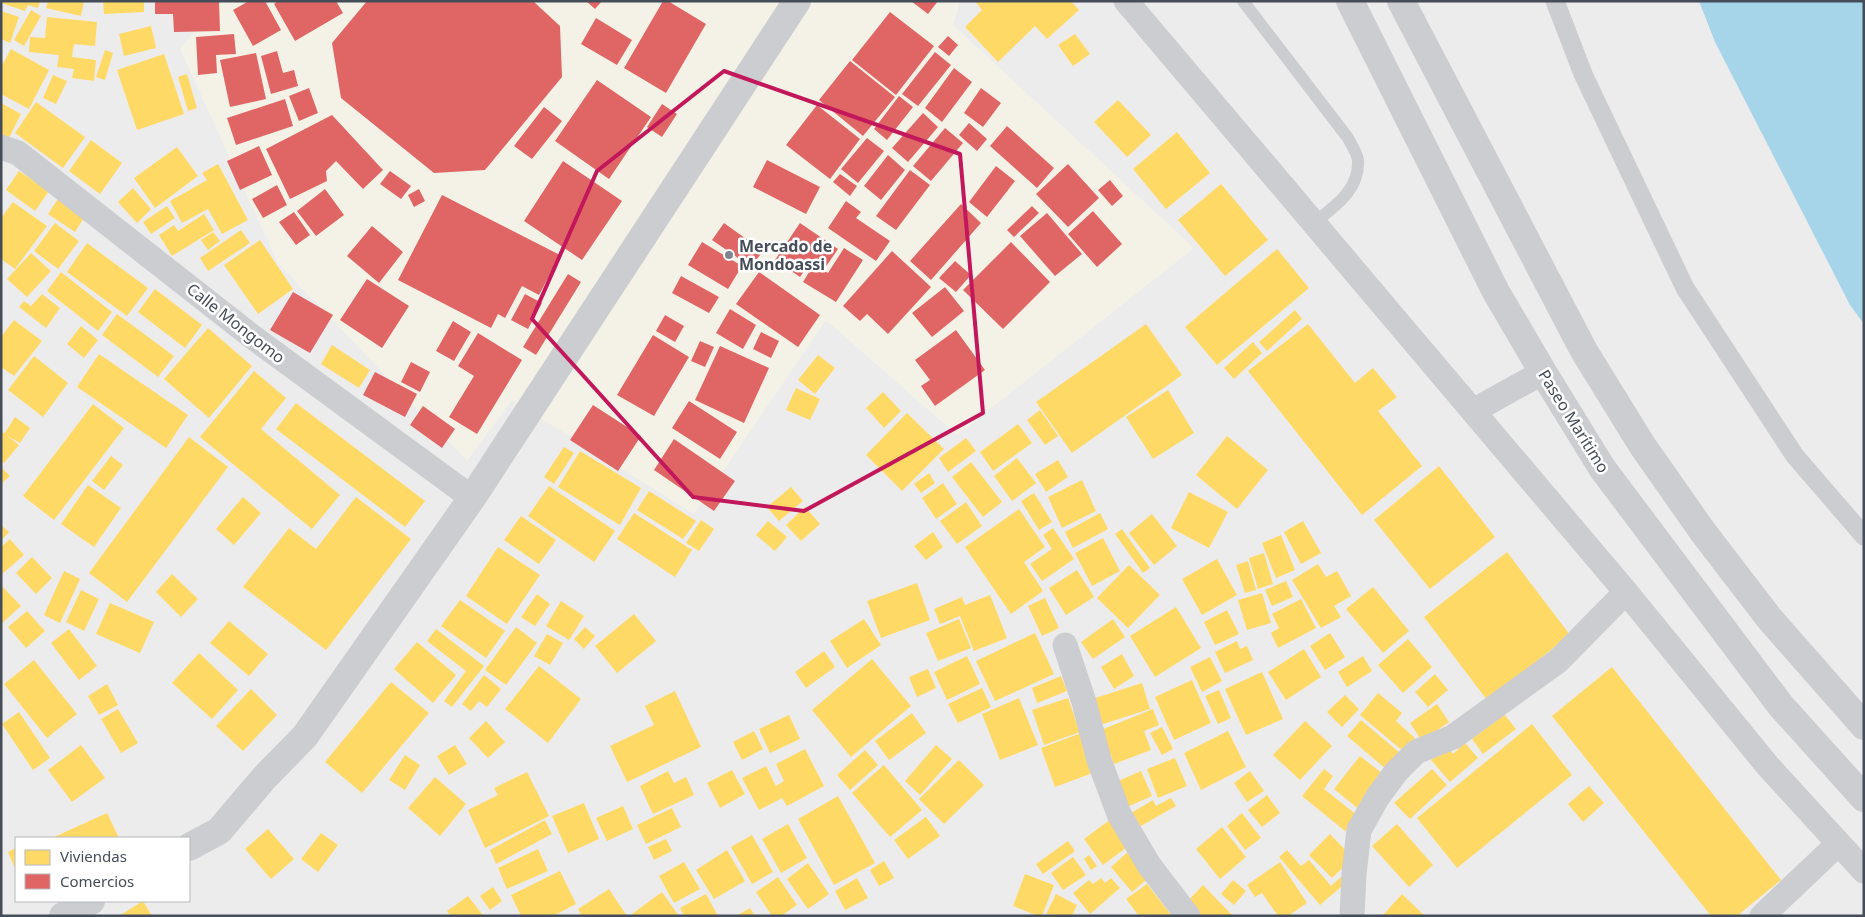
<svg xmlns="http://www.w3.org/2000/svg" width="1865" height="917" viewBox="0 0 1865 917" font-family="'Noto Sans',sans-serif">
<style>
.commercial{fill:#f4f2e7}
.water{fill:#a6d4e9}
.homes{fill:#ffd966}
.shops{fill:#e06666}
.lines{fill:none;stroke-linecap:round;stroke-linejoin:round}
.service{stroke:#cbcdd0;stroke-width:12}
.pedestrian{stroke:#cbcdd0;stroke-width:19}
.minor{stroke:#cbcdd0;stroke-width:25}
.tertiary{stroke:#cbcdd0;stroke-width:28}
.secondary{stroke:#cbcdd1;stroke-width:28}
.marked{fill:none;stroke:#c2185b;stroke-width:4;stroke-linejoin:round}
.poi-dot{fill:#80858c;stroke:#fff;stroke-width:2}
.labels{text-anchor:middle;stroke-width:5;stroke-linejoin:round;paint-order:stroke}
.poi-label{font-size:16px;font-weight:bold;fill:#454d58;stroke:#fff;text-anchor:start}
.street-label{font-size:16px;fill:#454d58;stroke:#fff}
</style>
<rect width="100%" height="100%" fill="#edecec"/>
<path class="commercial" d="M220,1H960L953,25L1194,248L957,435L826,320L694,514L512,400L467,461L278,263L180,49Z"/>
<path class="water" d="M1699,1H1864V324L1850,305L1715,42Z"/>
<path class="homes" d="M1,1H40L38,8L28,5L25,11L1,3Z
M48,1H84L81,16L46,8Z
M103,1H144V12L104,14Z
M975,1H1071L1079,10L1047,39L1035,26L998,62L965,27L982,10Z
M31,10L41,16L24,46L14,40Z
M1,11L19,17L10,43L1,39Z
M47,17L97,22L95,46L74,44L72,57L96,60L94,81L72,78L74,69L57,67L59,55L29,52L30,37L45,38Z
M151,26L156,48L124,56L119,34Z
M1075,34L1090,54L1073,66L1058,45Z
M11,49L49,70L29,109L1,94V67Z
M105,50L113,53L105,80L96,77Z
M164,54L184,114L137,130L117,70Z
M187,74L197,108L188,111L178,77Z
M53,75L67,81L56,104L43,98Z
M1118,100L1151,135L1127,157L1094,122Z
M36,102L85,137L63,168L15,133Z
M1,103L21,114L9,138L1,134Z
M1177,132L1210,173L1166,209L1133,169Z
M91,140L122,163L100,194L69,171Z
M177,147L198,176L155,208L134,178Z
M218,164L248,220L222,234L208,209L182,223L170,201L207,180L202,173Z
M19,171L49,191L35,211L6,190Z
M1221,184L1268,240L1225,276L1178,220Z
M133,188L151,209L137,223L118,202Z
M58,199L85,216L75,232L48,214Z
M13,202L47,226L15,269L1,259V218Z
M167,206L175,218L151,234L143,222Z
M204,214L214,230L172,256L159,235L174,225L178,231Z
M55,223L79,241L58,269L34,251Z
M241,230L250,243L208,271L200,258Z
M213,232L220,241L208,250L201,240Z
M260,240L293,289L258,314L224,265Z
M87,243L148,288L127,316L67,272Z
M1277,249L1309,288L1217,365L1185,327Z
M31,253L51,271L27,297L7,279Z
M61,272L112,312L98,331L47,291Z
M155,289L202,325L185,348L138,312Z
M42,294L60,308L46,328L19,307L24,301L31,306Z
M1295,310L1302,319L1267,351L1259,342Z
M117,314L174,356L158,377L102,335Z
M14,320L42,341L14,376L1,367V337Z
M1146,324L1182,375L1072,453L1036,402Z
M1308,324L1355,383L1373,368L1397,397L1378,411L1422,466L1362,515L1248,371Z
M81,326L98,340L84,358L67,344Z
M208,328L252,366L209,418L164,379Z
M1253,342L1262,353L1234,379L1224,368Z
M332,345L370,370L359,388L321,364Z
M99,354L188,415L166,448L77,387Z
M818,355L835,368L815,394L798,380Z
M34,356L68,383L43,417L8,390Z
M254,371L286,398L261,429L340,495L312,529L200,437Z
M796,388L820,399L810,420L786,410Z
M1168,390L1194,433L1153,459L1126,417Z
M883,392L901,411L884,428L866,408Z
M296,403L425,501L405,527L276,429Z
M93,404L124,428L54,520L23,496Z
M1040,410L1058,436L1045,445L1027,420Z
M907,413L944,449L902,491L866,455Z
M15,417L30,428L20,443L4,434Z
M1018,424L1032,443L993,471L980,452Z
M1,431L19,445L4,463L1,461Z
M1227,436L1268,470L1237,509L1196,475Z
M189,437L228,467L127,602L89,573Z
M966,438L976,451L948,472L939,458Z
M564,447L574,453L554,484L544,477Z
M580,451L641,488L620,525L558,487Z
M111,456L123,465L104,490L92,481Z
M1017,458L1036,483L1012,501L994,476Z
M1058,460L1068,477L1046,492L1035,474Z
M971,462L1002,502L983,517L952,477Z
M1439,466L1495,537L1430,589L1374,520Z
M1,467L10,476L1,484Z
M929,473L935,483L921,493L914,484Z
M1082,480L1096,511L1062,528L1048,497Z
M943,483L957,504L936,519L922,498Z
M88,485L121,508L94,547L61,524Z
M549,486L615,531L594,562L528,516Z
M791,487L803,501L779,521L767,507Z
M649,491L696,521L683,539L637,510Z
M1189,492L1228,512L1209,548L1171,528Z
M1034,493L1052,522L1039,530L1021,501Z
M243,497L261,513L234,545L216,529Z
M356,497L411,539L326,650L243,587L289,528L316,549Z
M966,502L982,526L957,544L940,521Z
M805,507L820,524L801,541L786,525Z
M1019,509L1045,547L1024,562L1043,591L1011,614L965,547Z
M634,513L692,550L675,577L617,539Z
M1100,513L1108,529L1073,548L1065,532Z
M1152,514L1177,546L1154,565L1129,533Z
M521,516L556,540L539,564L504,540Z
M701,520L714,529L699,551L686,543Z
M768,521L787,537L775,551L756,535Z
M1303,521L1321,553L1301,564L1284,532Z
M1,525L9,532L1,541Z
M1053,528L1074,559L1042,581L1030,564L1052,549L1043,535Z
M1122,529L1150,568L1143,573L1115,534Z
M933,532L943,547L926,560L914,546Z
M1281,535L1295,570L1276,578L1262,543Z
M1103,538L1120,571L1092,586L1075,553Z
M10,539L24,555L1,575V547Z
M498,547L540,575L507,624L466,596Z
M1507,552L1570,635L1487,700L1424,617Z
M1264,553L1273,584L1258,589L1249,558Z
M32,557L52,578L36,594L16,573Z
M1217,559L1237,595L1202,615L1182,579Z
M1248,561L1256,590L1245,593L1236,565Z
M1318,564L1326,577L1337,571L1351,596L1334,606L1341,617L1321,628L1292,580Z
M1129,565L1160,595L1128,628L1097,598Z
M1077,570L1094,597L1066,615L1049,588Z
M64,571L80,579L60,623L44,615Z
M172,574L198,599L181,617L156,592Z
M1286,581L1293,597L1272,606L1265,590Z
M917,583L930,620L881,638L867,601Z
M1,585L21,606L1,624Z
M1373,587L1409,631L1383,653L1346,609Z
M81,590L99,599L84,631L66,622Z
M1262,593L1271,623L1247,630L1238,600Z
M537,594L550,604L535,626L521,617Z
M990,595L1007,638L974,651L960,616L940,624L934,609L962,597L965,605Z
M1045,598L1059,628L1042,636L1028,606Z
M1301,599L1316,628L1278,648L1271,633L1279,628L1272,614Z
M460,600L505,631L486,658L441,626Z
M561,601L584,616L569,640L546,626Z
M110,603L154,622L140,653L96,634Z
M1176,607L1201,648L1155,677L1130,636Z
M1227,610L1239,634L1215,645L1204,622Z
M27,611L45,631L26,648L8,627Z
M634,614L656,641L617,673L595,646Z
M864,619L881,645L847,668L830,641Z
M959,619L971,648L938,661L926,633Z
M1113,619L1125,637L1093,659L1081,642Z
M229,621L268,654L249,676L210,643Z
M516,627L537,643L506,685L485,670Z
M585,627L595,636L584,649L574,639Z
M69,629L97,666L79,680L51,643Z
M436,629L484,666L452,707L444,701L466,671L427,641Z
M1035,633L1054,674L995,701L976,661Z
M1330,633L1345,657L1325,670L1310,646Z
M547,634L563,643L550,665L534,656Z
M1408,639L1432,667L1403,693L1378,665Z
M1237,641L1240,649L1247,646L1253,660L1225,673L1215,652Z
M417,642L456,675L433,703L394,669Z
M1304,649L1321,677L1286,700L1268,672Z
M824,651L835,667L806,688L795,672Z
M199,653L238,690L212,719L172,683Z
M1122,654L1134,676L1114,689L1101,667Z
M967,656L980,684L947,700L934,672Z
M1363,656L1372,671L1347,687L1338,672Z
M1210,657L1222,681L1202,692L1190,667Z
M872,659L911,706L851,757L812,710Z
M34,660L77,714L47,738L4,684Z
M539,666L581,699L548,743L505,709Z
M1612,667L1781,880L1737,916H1711L1552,716Z
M928,669L936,688L917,697L909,677Z
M1262,672L1283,719L1246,735L1225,689Z
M1435,674L1448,690L1428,707L1415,692Z
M484,675L501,689L487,707L479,701L471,711L462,704Z
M1061,676L1067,691L1037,703L1032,688Z
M1192,680L1211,723L1174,740L1155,697Z
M391,682L429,713L362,793L325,762Z
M1142,683L1150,709L1100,725L1092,699Z
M107,684L118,705L99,715L88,696Z
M982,688L991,707L958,723L948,704Z
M251,689L277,715L243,751L216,726Z
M1219,690L1231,718L1218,724L1205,696Z
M675,691L701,747L627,782L610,746L654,725L645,706Z
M1378,693L1402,713L1396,721L1415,738L1404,752L1360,715Z
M1345,695L1359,709L1342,727L1327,712Z
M1019,698L1038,745L1000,760L982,714Z
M1068,698L1080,732L1044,745L1032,710Z
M1437,704L1449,722L1422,741L1410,723Z
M118,709L138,743L121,753L101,719Z
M1153,709L1159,725L1144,731L1151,750L1114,764L1101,730Z
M19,712L50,758L33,770L2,724Z
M912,713L926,733L889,760L875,741Z
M1504,714L1516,729L1483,754L1472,739Z
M789,715L800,739L770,753L759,729Z
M1361,720L1400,753L1386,769L1347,736Z
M486,721L505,742L488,758L469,738Z
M1305,721L1332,746L1300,780L1273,755Z
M1532,724L1572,775L1457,868L1417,818Z
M1162,727L1173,749L1162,755L1150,733Z
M754,731L763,749L742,760L733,742Z
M1228,731L1246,767L1201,790L1184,753Z
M1084,732L1098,771L1055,787L1041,748Z
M1465,743L1478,758L1450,782L1431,760L1447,746L1453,754Z
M81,745L105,778L72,802L48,770Z
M455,745L467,764L449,775L437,756Z
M936,745L952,759L920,795L905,781Z
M805,749L824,786L787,806L782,798L759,810L742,778L766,766L776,786L784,781L776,764Z
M865,750L878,765L850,790L837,775Z
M405,755L420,765L405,790L389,780Z
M1360,756L1387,777L1361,811L1334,789Z
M1175,758L1187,786L1158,798L1147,769Z
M959,760L984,785L944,824L919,799Z
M884,765L922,810L890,837L852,793Z
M1324,769L1333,776L1324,789L1358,816L1345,831L1302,796Z
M1432,769L1447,785L1410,819L1394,803Z
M732,770L745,794L720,808L707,783Z
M668,771L674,783L686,777L694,795L653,814L640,786Z
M1141,771L1152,796L1127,807L1116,782Z
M1250,771L1264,791L1247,802L1234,783Z
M527,772L549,816L485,848L468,810L498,795L494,788Z
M435,777L466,804L440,836L408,808Z
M1589,786L1604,803L1583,822L1568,804Z
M1267,795L1280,813L1262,827L1248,810Z
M838,796L875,863L834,885L798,819Z
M1171,798L1176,806L1139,827L1131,813L1153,800L1156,806Z
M584,803L599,839L568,853L552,816Z
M623,806L633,829L607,841L596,818Z
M672,808L681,827L646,844L637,825Z
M107,813L119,838H52Z
M1242,813L1261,838L1245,850L1227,826Z
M926,817L940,836L908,859L894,840Z
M1111,819L1130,845L1103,865L1084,839Z
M545,820L552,834L496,864L490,850Z
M788,824L807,858L781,873L762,839Z
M1397,824L1433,865L1409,887L1372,846Z
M1222,827L1246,857L1220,879L1196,849Z
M268,829L294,859L271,879L245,849Z
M321,833L338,845L318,872L301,859Z
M1330,834L1353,858L1332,878L1309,855Z
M752,835L773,872L752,884L731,847Z
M666,839L672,851L654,860L648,847Z
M1068,841L1075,851L1043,874L1036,864Z
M16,848V871L8,852Z
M538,849L548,871L507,889L498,868Z
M727,850L745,881L714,899L696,870Z
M1130,850L1152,875L1132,892L1111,867Z
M1287,850L1301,866L1309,860L1331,886L1343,875L1348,881L1320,905L1279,857Z
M1089,855L1097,866L1091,870L1084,859Z
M1073,857L1086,875L1063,890L1051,873Z
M884,861L894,878L879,886L870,870Z
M684,862L700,889L674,903L659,876Z
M1280,862L1307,903L1288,916H1278L1262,893L1255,897L1247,885Z
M808,863L829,894L808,909L787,879Z
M560,871L576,904L553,916H521L511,895Z
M1025,874L1054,885L1042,916H1038L1013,906Z
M778,877L797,905L781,916H772L756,892Z
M857,878L868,898L845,910L835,891Z
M1101,878L1105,883L1111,878L1120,888L1090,914L1073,893L1089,880L1093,884Z
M1233,880L1246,891L1234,905L1221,894Z
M1147,884L1172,916H1139L1126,899Z
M1203,885L1233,916H1198L1186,903Z
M493,887L502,901L490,910L480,896Z
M609,889L627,916H582L578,909Z
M662,892L679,916H634L632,914Z
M706,894L718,916H684L680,908Z
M1056,894L1077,905L1072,916L1046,914Z
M1402,894L1425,916H1382Z
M468,896L482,914L480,916H451L447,911Z
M143,901L152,916H123L122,914Z
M750,908L755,916H736Z"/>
<path class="shops" d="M155,1H219L220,31L174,32L173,14H155Z
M249,1H265L281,30L253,46L233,10Z
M278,1H336L343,13L295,41L274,4Z
M367,1H533L560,26L562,77L485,170L434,173L341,98L332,43Z
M586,1H602L595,9Z
M663,1H668L706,24L666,93L624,68Z
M911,1H938L928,14Z
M890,12L934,46L896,95L852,60Z
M596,18L632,40L617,65L581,44Z
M234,34L236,54L216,55L217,73L198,75L196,37Z
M948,36L958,45L949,56L938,47Z
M277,51L283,73L294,70L298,86L271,94L261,56Z
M935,52L951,65L918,106L902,94Z
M256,53L266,99L230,107L220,60Z
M850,61L895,97L863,136L819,100Z
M954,68L972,82L942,122L925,108Z
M597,80L651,117L609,179L555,141Z
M309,88L318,113L299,121L289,96Z
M981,88L1001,103L983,127L964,113Z
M899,96L913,107L887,140L874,129Z
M285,99L293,126L236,145L227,118Z
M662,104L677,114L662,137L647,127Z
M817,105L860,139L830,179L786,145Z
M544,107L562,121L532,159L514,146Z
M923,113L938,127L908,162L892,148Z
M332,115L383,170L363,189L336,161L326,171L327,181L290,199L266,149Z
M969,123L987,139L977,151L959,135Z
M1007,126L1054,168L1037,188L990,146Z
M945,128L963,143L931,181L913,166Z
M867,138L884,151L858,183L841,169Z
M259,146L272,175L240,190L227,161Z
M888,155L905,170L881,200L864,186Z
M767,160L820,187L806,214L753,187Z
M563,161L622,201L582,260L524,221Z
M1068,164L1099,198L1068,227L1036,194Z
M996,166L1015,181L987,217L969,202Z
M910,170L930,185L896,230L876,216Z
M390,171L411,186L401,199L380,184Z
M840,174L857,186L850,196L833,182Z
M1110,180L1123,196L1112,206L1098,190Z
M277,185L287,205L263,218L252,199Z
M325,189L344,215L316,236L297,211Z
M419,189L425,201L414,207L408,195Z
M442,195L560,255L539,295L522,286L505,318L498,314L491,328L398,280Z
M846,201L861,212L856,218L890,241L876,261L828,228Z
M961,204L981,223L931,280L910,261Z
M1032,206L1039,213L1014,237L1007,230Z
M1093,211L1122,244L1097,267L1068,234Z
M294,212L310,235L296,245L279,222Z
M1047,213L1082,254L1055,276L1020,236Z
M724,223L763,251L751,267L712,240Z
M800,223L838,249L825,268L813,259L800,277L775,260Z
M372,226L403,252L379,283L347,256Z
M702,242L742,266L728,289L688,265Z
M1011,242L1050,282L1003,329L963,290Z
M844,248L863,260L836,302L803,282L814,264L828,273Z
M892,251L931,287L888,334L867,314L860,321L843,306Z
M955,261L971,275L956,292L939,278Z
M759,272L820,315L798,347L736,304Z
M568,274L581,282L536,355L523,347Z
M681,276L719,297L709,313L672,293Z
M367,279L409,306L382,348L340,320Z
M945,287L964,311L932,337L912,313Z
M293,292L333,315L310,353L270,330Z
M525,294L542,303L528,329L511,320Z
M730,309L756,325L743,349L716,333Z
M665,315L684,326L675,342L656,331Z
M453,321L471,332L454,361L436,351Z
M956,330L985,370L935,406L921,386L930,380L915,360Z
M761,332L779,341L771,358L753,349Z
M478,333L522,360L477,434L449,417L474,376L458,366Z
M653,335L689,357L654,416L617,395Z
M700,341L714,347L705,367L691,361Z
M720,346L769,368L744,423L695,400Z
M411,362L430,372L420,392L401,382Z
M375,372L417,394L405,417L363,395Z
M689,401L737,432L720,459L672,428Z
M593,405L641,436L618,471L570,440Z
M423,406L455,429L442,448L410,425Z
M674,439L735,481L714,511L654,470Z"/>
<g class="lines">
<path class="service" d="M1243,1L1348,138C1351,144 1357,153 1358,160C1360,190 1334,207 1314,223"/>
<path class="pedestrian" d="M1555,1L1583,74L1685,288L1795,456L1864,536"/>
<path class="minor" d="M1126,1L1626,592L1767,765L1864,871
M1,147L18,153L250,335L472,498
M1473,411L1543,372
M1065,645L1084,702L1099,760L1119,814L1149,865L1188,916
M1352,916L1354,874L1359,830L1377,798L1396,772L1416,752L1453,737L1558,661L1626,592
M1762,916L1838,844"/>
<path class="tertiary" d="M189,847L219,831L264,778L305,736L472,498L797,1
M63,916L91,901"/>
<path class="secondary" d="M1350,1L1496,292L1543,372L1602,468L1781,706L1864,798
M1401,1L1584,351L1642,445L1703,532L1769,618L1864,726"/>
</g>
<path class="marked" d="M724,71L960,154L983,413L804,511L693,497L532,319L597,171Z"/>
<circle class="poi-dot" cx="729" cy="255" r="5"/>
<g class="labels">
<g class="poi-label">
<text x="739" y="252">Mercado de<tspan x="739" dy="18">Mondoassi</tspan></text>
</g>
<g class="street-label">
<text transform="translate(236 323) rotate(38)" y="6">Calle Mongomo</text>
<text transform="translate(1574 421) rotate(58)" y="6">Paseo Marítimo</text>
</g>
</g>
<rect width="1865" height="917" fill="none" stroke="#454d58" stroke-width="5"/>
<rect x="15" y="837" width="175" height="65" fill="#ffffff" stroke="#b5b8bc"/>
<rect x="25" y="850" width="25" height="15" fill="#ffd966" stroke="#b5b8bc"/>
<text x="60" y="862" font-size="15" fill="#454d58">Viviendas</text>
<rect x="25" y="874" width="25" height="15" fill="#e06666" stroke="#b5b8bc"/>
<text x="60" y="887" font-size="15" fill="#454d58">Comercios</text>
</svg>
